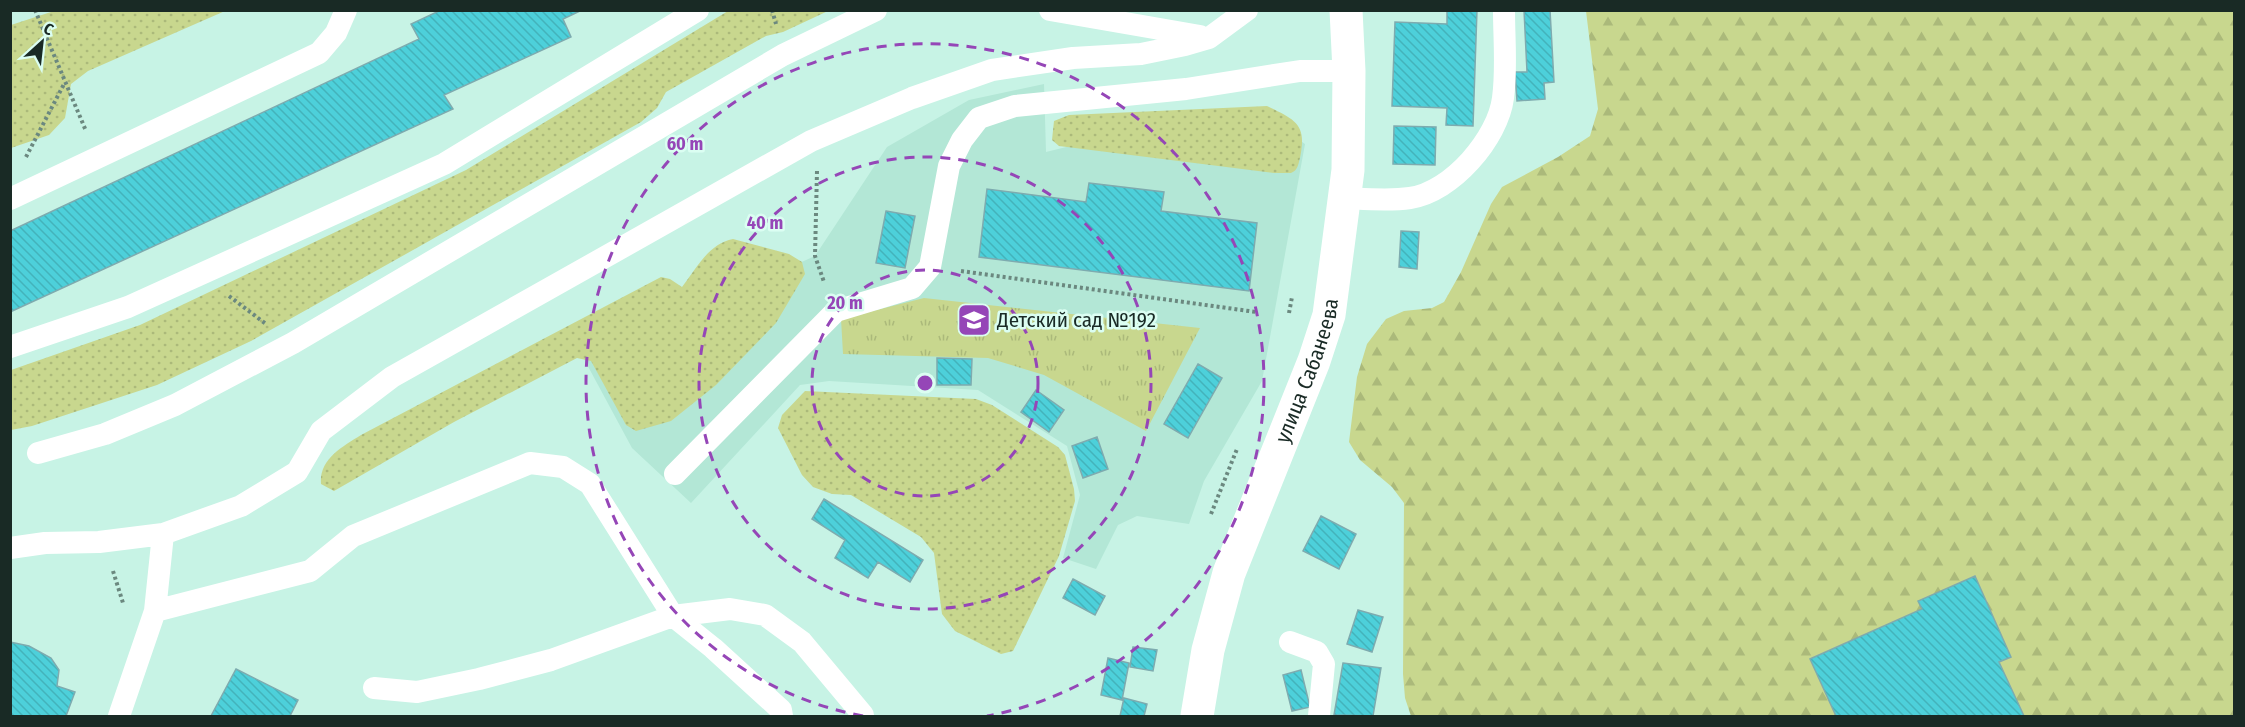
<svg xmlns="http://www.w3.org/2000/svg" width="2245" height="727" viewBox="0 0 2245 727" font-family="'Fira Sans Condensed',sans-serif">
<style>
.built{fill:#b3e7d6}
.grass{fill:url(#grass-dots)}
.forest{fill:url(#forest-firs)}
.park{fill:url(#park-tufts)}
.building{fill:url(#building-back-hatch);stroke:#7eabaf;stroke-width:1.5}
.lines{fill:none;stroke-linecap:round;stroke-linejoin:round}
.path{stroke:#6b887f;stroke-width:4;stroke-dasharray:3 3;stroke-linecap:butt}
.service{stroke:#fff;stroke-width:22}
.tertiary{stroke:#fff;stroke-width:33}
.ring{fill:none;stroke:#9546b7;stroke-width:3;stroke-dasharray:10 8}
.labels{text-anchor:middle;stroke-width:5;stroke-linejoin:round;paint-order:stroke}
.poi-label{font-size:21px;fill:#192a25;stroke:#dbfef2;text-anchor:start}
.street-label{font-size:21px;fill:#192a25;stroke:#dbfef2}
.centre{fill:#9546b7;stroke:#dbfef2;stroke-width:3}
.ring-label{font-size:18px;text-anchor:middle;font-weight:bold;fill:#9546b7;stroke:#dbfef2;stroke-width:5;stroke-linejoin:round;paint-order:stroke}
</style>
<defs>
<pattern id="grass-dots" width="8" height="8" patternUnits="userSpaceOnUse" patternTransform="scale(1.5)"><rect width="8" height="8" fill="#c8d78e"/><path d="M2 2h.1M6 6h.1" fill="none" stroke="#abb97a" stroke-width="1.8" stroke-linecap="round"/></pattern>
<pattern id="forest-firs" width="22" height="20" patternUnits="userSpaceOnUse" patternTransform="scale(1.5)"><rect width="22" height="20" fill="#c8d78e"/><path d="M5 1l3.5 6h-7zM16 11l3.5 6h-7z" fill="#abb97a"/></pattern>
<pattern id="park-tufts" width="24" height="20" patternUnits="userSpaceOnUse" patternTransform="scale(1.5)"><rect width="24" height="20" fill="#c8d78e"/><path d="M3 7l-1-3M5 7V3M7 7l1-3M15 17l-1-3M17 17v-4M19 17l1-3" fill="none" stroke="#abb97a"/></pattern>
<pattern id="building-back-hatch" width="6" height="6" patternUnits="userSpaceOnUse" patternTransform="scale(1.5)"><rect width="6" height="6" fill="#4dd0da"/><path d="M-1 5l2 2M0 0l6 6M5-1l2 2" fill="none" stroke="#43b3bb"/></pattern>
</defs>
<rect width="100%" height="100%" fill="#c7f3e5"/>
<path class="built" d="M1044,84L1046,152L1192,116L1257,111L1305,144L1262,381L1204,481L1189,524L1137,516L1118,525L1096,569L1063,558L1080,495L1067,446L978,390L829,381L800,385L691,503L632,448L584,359L815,256L887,147L969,100Z"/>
<path class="grass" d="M54,11V10L225,11L88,71L71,84L65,118L49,135L11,148V25Z
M728,11H828L783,32L766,36L666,92L657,108L641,122L251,341L157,385L32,426L11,430V370L140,325L466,170Z
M1267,106C1296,120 1307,124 1300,158C1298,165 1298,170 1291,173H1274L1059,146L1052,140L1054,121L1069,115Z
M733,239L789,254L802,262L805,274L776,323L716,385L671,421L636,431L626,425L591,361L577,358L454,422L334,491L321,484C319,459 342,447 361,435L661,277L670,279L682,287C697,268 708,244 733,239Z
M805,391L976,399L992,405L1058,447L1065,455L1074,489L1075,501L1059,556L1013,651L1001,654L955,631L942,614L934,553L921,537L851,495L832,494L813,487L802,475L778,428L782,415Z"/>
<path class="forest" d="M1586,11H2234V716H1411L1405,698L1403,674L1404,503L1392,487L1360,460L1349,442L1357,377L1367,344L1386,319L1404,311L1432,308L1444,302L1461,272L1491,204L1502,187L1558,157L1590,136L1598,109Z"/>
<path class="park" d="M924,298L1200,328L1146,431L1044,375L988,358L843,354L841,319Z"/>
<path class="building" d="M441,10H582L563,19L571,37L444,95L453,109L10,312V231L419,39L411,24Z
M1447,10H1477L1473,126L1446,125L1447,108L1392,106L1395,22L1447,24Z
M1524,10H1550L1554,82L1544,83L1545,99L1517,101L1515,72H1527Z
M1394,126L1436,127L1435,165L1393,164Z
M1089,183L1164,192L1161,211L1257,223L1249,291L979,257L987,189L1086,202Z
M886,211L915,216L905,268L876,263Z
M1401,231L1419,232L1417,269L1399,267Z
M937,358L972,359L971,385H937Z
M1198,364L1222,378L1188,438L1164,424Z
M1036,390L1064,410L1049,432L1021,412Z
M1097,437L1108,469L1083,478L1072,446Z
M824,499L923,560L910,582L878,562L868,578L835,558L845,540L812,519Z
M1321,516L1356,534L1339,569L1303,551Z
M1975,576L2011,657L1999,662L2024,716H1836L1810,659L1922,609L1918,601Z
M1073,579L1105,596L1095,615L1063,598Z
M1358,610L1383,617L1372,652L1347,644Z
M10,642L29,646L51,658L59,670L57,686L75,692L66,716H10Z
M1133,647L1157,650L1153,671L1130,667Z
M1108,658L1129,663L1122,700L1101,695Z
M1343,663L1381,668L1373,716L1334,715Z
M236,669L298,700L290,716H211Z
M1301,670L1310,707L1292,711L1283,675Z
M1124,698L1147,704L1144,716H1120Z"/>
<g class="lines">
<path class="path" d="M35,10L86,131
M772,10L776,24
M26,157L64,84
M817,171L815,256L824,282
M961,271L1256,312
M229,296L266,324
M1289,313L1292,297
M1211,514L1237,449
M113,571L123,603"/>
<path class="service" d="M1050,10L1200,36
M1346,198C1367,199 1389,201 1410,198C1452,192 1498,138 1503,98C1507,70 1504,39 1504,10
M10,199L319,53L336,33L346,10
M10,347L128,307L444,164L698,10
M38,453L105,434L175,405L293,343L783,55L876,10
M675,474L836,311L912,288L930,267L949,166L962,140L979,118L1015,106L1186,89L1300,71H1349
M10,548L45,543L99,542L163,534L241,506L297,472L321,431L392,377L811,141L912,98L992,70L1073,58L1141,54L1185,45L1209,38L1247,10
M155,611L310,571L353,536L530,463L563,467L590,484L673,616L713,648L781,710L782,716
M1290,642L1317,652L1324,664L1319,716
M374,688L417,692L479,679L551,660L673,616L730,609L765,615L802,642L863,715
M119,716L155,611L163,534"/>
<path class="tertiary" id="s1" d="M1197,716L1208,650L1229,573L1314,361L1329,315L1348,170L1349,71L1346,10"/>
</g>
<g class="ring">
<circle cx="925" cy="383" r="113"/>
<circle cx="925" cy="383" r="226"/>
<path d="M863 716A339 339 0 1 1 987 716"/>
</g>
<defs>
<symbol id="school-square" viewBox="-11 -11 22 22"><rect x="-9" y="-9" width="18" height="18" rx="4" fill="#9546b7" stroke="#dbfef2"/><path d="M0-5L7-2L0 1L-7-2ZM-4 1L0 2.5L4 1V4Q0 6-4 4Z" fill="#fff"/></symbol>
</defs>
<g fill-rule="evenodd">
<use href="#school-square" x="955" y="301" width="38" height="38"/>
</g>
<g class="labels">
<g class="poi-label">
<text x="997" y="327">Детский сад №192</text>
</g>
<g class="street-label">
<text dy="7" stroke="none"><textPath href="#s1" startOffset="364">улица Сабанеева</textPath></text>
</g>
</g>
<circle cx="925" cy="383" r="9" class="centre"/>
<g class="ring-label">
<text x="685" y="150">60 m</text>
<text x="765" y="229">40 m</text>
<text x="845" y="309">20 m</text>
</g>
<rect width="2245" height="727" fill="none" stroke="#192a25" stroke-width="24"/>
<g transform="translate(42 42) rotate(27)" stroke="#dbfef2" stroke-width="4.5" paint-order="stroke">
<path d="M0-4.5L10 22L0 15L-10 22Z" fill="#192a25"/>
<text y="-9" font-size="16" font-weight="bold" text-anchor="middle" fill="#192a25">С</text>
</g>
</svg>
